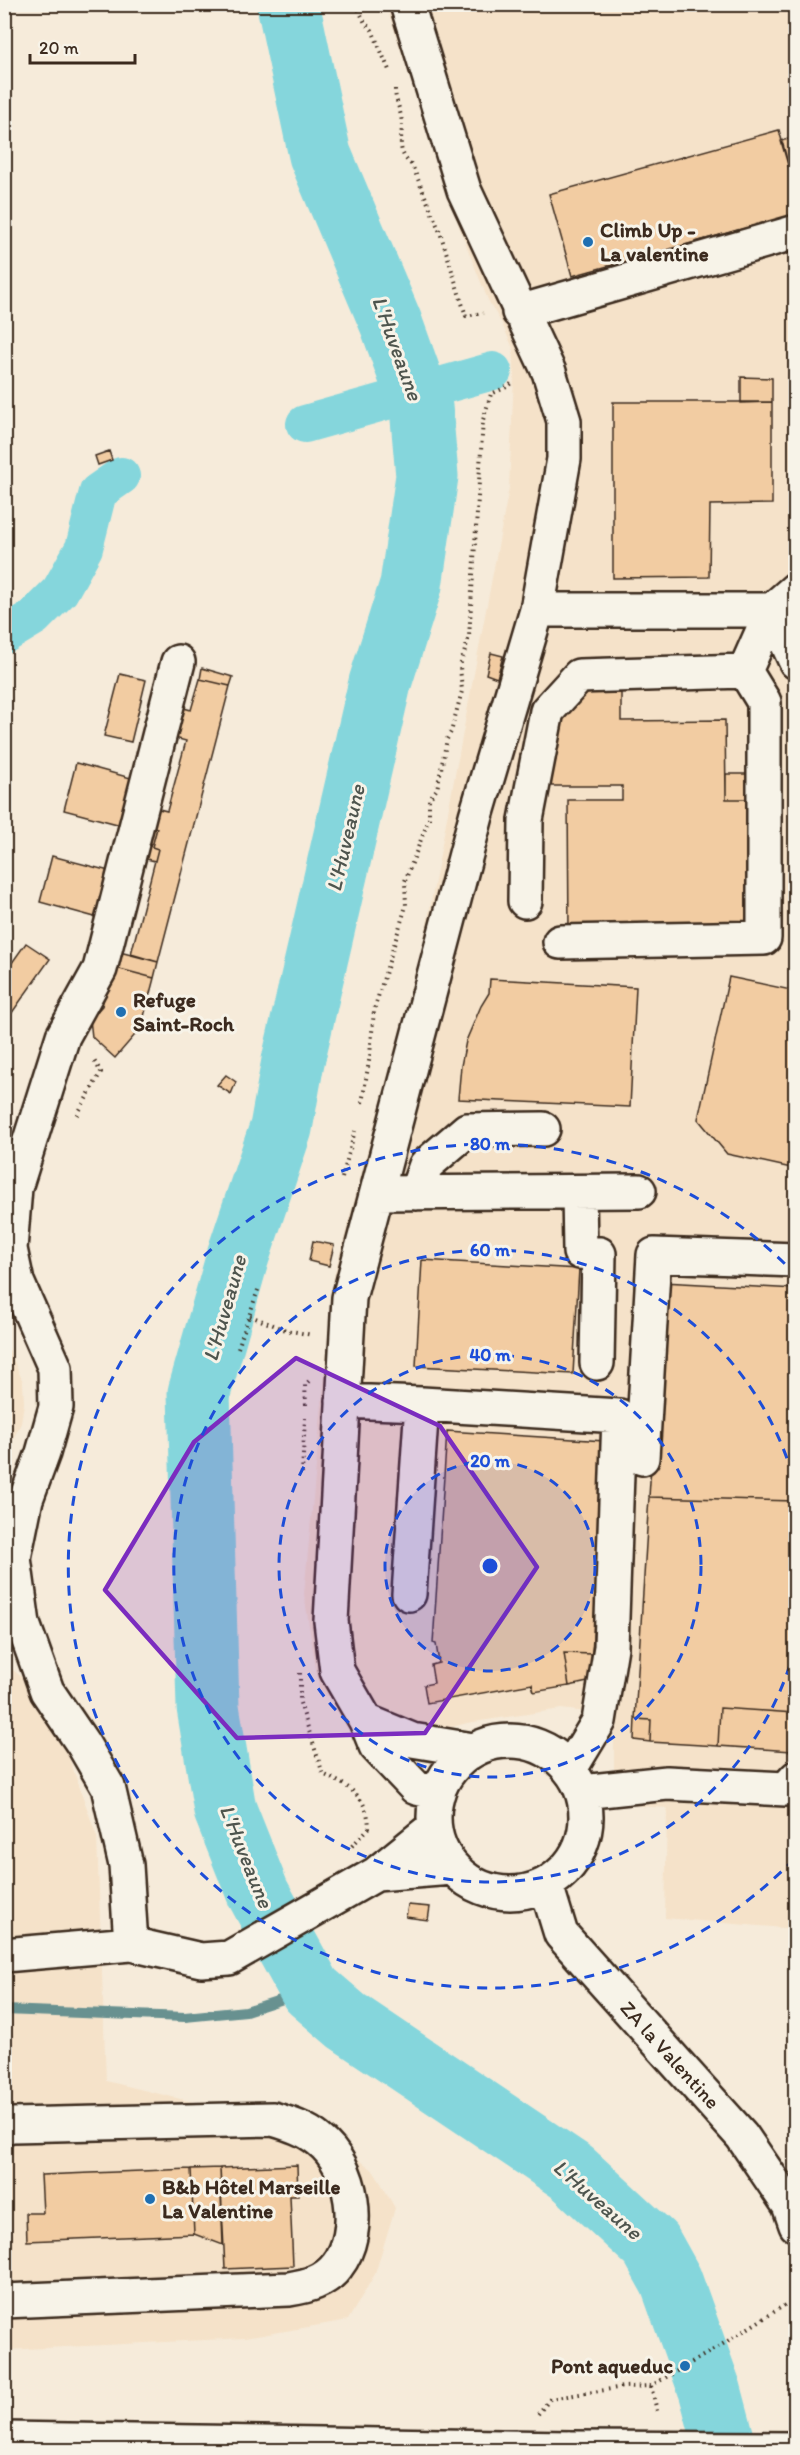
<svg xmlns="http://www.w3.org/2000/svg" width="800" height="2455" viewBox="0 0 800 2455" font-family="Itim,sans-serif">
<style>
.built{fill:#f5e2c9}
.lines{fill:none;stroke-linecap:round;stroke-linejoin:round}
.stream{stroke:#679190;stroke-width:10}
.canal{stroke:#85d6dc;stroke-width:38}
.river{stroke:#85d6dc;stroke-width:63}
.building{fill:#f2cca2;stroke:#3b2a1e;stroke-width:1.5}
.minor-casing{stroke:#3b2a1e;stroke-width:38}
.major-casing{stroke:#3b2a1e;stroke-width:38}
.path{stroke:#3b2a1e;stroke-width:4;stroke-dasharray:1.5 4.5;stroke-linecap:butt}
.minor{stroke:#f7f3e8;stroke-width:33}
.major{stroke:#f7f3e8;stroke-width:33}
.major-bridge-casing{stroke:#3b2a1e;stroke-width:38;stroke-linecap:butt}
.major-bridge{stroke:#f7f3e8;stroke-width:33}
.marked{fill:#7b2cbf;fill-opacity:0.2;stroke:#7b2cbf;stroke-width:4.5;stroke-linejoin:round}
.ring{fill:none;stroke:#1d4ed8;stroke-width:3;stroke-dasharray:10 8}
.poi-dot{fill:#1f6fb2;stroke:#f7f3e8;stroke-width:2}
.labels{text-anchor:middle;stroke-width:6;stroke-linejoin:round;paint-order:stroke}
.poi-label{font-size:21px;font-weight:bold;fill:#3b2a1e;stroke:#f7f3e8;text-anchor:start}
.street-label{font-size:21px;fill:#3b2a1e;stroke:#f7f3e8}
.water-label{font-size:22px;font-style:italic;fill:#4e554e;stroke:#f7f3e8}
.centre{fill:#1d4ed8;stroke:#f7f3e8;stroke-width:3}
.ring-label{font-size:18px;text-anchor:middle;font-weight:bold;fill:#1d4ed8;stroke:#f7f3e8;stroke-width:6;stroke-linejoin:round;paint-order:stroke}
</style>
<rect width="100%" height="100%" fill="#f6ebda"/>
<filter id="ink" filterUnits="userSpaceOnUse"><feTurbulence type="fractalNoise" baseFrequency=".0167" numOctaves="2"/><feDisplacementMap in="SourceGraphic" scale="12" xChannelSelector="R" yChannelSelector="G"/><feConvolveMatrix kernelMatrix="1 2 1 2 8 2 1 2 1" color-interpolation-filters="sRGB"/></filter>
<g filter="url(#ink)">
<path class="built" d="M386,5H795V1929L665,1918L667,1808L614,1804V1715L561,1709L467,1723L444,1729H423L403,1719L320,1694L304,1594L334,1276L423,945L509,488L514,376L513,348L502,324L488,300L461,232Z
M4,1338L23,1382L24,1403L21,1423L5,1455Z
M5,1663L32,1686L66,1749L97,1837L106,2081L193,2102L288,2105L374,2171L395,2208L375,2274L348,2320L245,2338L5,2350Z"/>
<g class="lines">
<path class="stream" d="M4,2010L185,2017L246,2011L311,1990"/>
<path class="canal" d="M305,424L493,371
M4,635L34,617L60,591L84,548L98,492L121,476"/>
<path class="river" d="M288,4L320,155L391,323L421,407L427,476L411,585L380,683L293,1061L281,1128L238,1256L199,1393L208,1707L225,1810L258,1893L311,1990L347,2021L573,2173L651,2245L671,2281L710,2390L726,2450"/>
</g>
<path class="building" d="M779,130L796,192V214L572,276L549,194Z
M796,137V192L781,141Z
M741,377L772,378V402L741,403Z
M613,402H772V504L710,505L709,577L613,578Z
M109,451L112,460L98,465L95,456Z
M491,653L503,656L497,678L486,674Z
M202,668L233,677L230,686L200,679Z
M120,674L146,680L131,742L104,736Z
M200,679L230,686L158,962L131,954L158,849L152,847L157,828L150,826L155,808L167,811L186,741L171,737L177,715L182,717L184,708L191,710Z
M621,693V721L725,720L726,799H752L753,930L569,932L568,800H622V786H551V761L556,760V730L563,712L574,700L589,693Z
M76,763L138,780L125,826L64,810Z
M726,774H753L752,799H726Z
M150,826L157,828L152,847L158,849L155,861L142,858Z
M52,856L113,872L102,919L40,902Z
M26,943L50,959L4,1024V974Z
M116,951L158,962L154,978L112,967Z
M112,967L154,978L141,1028L115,1058L92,1037L90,1019L102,1006Z
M729,977L796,991V1169L727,1154L698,1119Z
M490,979L636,987L630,1107L458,1099L461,1066L466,1041L481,1006L489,993Z
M226,1075L236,1082L231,1094L217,1085Z
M313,1241L334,1245L329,1266L309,1261Z
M422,1260L579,1269L573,1374L416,1366Z
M663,1282L796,1289V1501L649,1497Z
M447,1431L605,1441L592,1654L564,1653L569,1686L534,1692L532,1684L427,1703L424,1685L434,1683L431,1665L439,1663L436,1644L433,1643Z
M649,1497L796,1501L794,1713L720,1708L718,1746L650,1742L651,1720L635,1719Z
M564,1653L592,1654L597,1680L569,1686Z
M720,1708L794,1713L792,1751L718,1746Z
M635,1719L651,1720L650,1742L634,1740Z
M408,1905L430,1907L428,1920L406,1917Z
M297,2165L298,2196H290L293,2266L225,2269L220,2168Z
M220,2168L223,2245L194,2234L191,2169Z
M191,2169L194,2234L27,2241L26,2213H43L41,2175Z"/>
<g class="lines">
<defs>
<path id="minor" d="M407,4L464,190L549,372L564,421V459L537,610L476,816L349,1298L331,1621L337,1671L366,1721L376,1746L416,1788L438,1793
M519,312L796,232
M537,610H772
M772,610L796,662
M525,901L526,820L547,711L579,676L745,671
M560,942L764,938V702L745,671L772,610L796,589
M579,1192L580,1252L599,1254L597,1363
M377,1193L639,1191
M416,1193L426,1165L467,1130L543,1129
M343,1401L422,1404L409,1594
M422,1404L619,1416L611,1647L599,1721L570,1769
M642,1458L654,1255L796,1260
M366,1721L412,1740L473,1750
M434 1817a76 76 0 1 1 152 0a76 76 0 1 1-152 0Z
M582,1792L667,1783L786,1789L796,1778
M376,1874L452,1868
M546,1885L561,1934L742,2136L789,2205L796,2225
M131,1944L126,1865L108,1787L83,1744L47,1691L23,1624L14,1558L26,1499L43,1453L56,1407L55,1368L17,1282L10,1249L15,1188L63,1036L100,969L178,662
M4,1955L131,1944L201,1960L229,1958L376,1874L434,1827
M4,2127L12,2125L273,2119C290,2124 306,2129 319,2140C353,2166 364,2232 337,2266C325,2282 307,2286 289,2289L4,2301"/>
<path id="major" d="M4,2439L571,2448"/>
</defs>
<use href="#minor" class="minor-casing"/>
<use href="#major" class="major-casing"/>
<path class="path" d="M356,4L365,23L372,30L389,70
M395,89C395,99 399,106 401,116C405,136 393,149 412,165L440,232L466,316L483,313
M362,1103L370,1055L374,1010L406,906L405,881L429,819V799L437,789L447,739L451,732L462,691L460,666L469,637L483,420L491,394L509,386L514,381
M77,1115L101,1072L93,1059
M342,1178L355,1131
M250,1316L286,1330L312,1335
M238,1348L259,1287
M306,1405L305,1385L309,1381
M302,1473L305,1418
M300,1673V1703L323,1774C349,1786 368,1796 369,1828L349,1849
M651,2386L658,2415
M538,2414L550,2399L623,2387L651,2386L715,2349L796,2298"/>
<use href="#minor" class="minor"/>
<use href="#major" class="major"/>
<defs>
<path id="major-bridge" d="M571,2448L796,2449"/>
</defs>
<use href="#major-bridge" class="major-bridge-casing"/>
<use href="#major-bridge" class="major-bridge"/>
</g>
</g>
<path class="marked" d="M296,1358L440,1426L537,1567L425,1733L237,1738L105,1590L194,1442Z"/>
<circle cx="490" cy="1566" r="105" fill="#1d4ed8" fill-opacity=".12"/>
<g class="ring">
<circle cx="490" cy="1566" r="105"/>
<circle cx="490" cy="1566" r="211"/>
<path d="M795 1648A316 316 0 1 1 795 1484"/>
<path d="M794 1859A422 422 0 1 1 794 1273"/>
</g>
<g class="poi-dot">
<circle cx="588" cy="242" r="6"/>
<circle cx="121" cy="1012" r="6"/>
<circle cx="150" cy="2199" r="6"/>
<circle cx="685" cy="2366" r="6"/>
</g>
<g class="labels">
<g class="poi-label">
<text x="600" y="237">Climb Up -<tspan x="600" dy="24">La valentine</tspan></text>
<text x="133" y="1007">Refuge<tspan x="133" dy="24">Saint-Roch</tspan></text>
<text x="162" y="2194">B&amp;b Hôtel Marseille<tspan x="162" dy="24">La Valentine</tspan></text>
<text x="673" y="2373" text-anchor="end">Pont aqueduc</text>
</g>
<g class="street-label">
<text transform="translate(670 2055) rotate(48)" y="7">ZA la Valentine</text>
</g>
<g class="water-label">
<text transform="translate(398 348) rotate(70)" y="8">L'Huveaune</text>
<text transform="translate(345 838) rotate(-77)" y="8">L'Huveaune</text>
<text transform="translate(224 1308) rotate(-74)" y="8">L'Huveaune</text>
<text transform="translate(247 1856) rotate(68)" y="8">L'Huveaune</text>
<text transform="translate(598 2199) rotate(41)" y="8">L'Huveaune</text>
</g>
</g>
<circle cx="490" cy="1566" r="9" class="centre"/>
<g class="ring-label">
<text x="490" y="1150">80 m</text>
<text x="490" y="1256">60 m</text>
<text x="490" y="1361">40 m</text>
<text x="490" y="1467">20 m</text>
</g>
<rect width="800" height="2455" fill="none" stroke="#f7f3e8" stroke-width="24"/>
<rect x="12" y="12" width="776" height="2431" fill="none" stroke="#3b2a1e" stroke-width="2" filter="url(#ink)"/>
<path d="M30 54v9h105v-9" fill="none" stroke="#3b2a1e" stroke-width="3"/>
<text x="39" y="54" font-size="18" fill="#3b2a1e" stroke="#f7f3e8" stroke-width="4.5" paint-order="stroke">20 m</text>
</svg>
